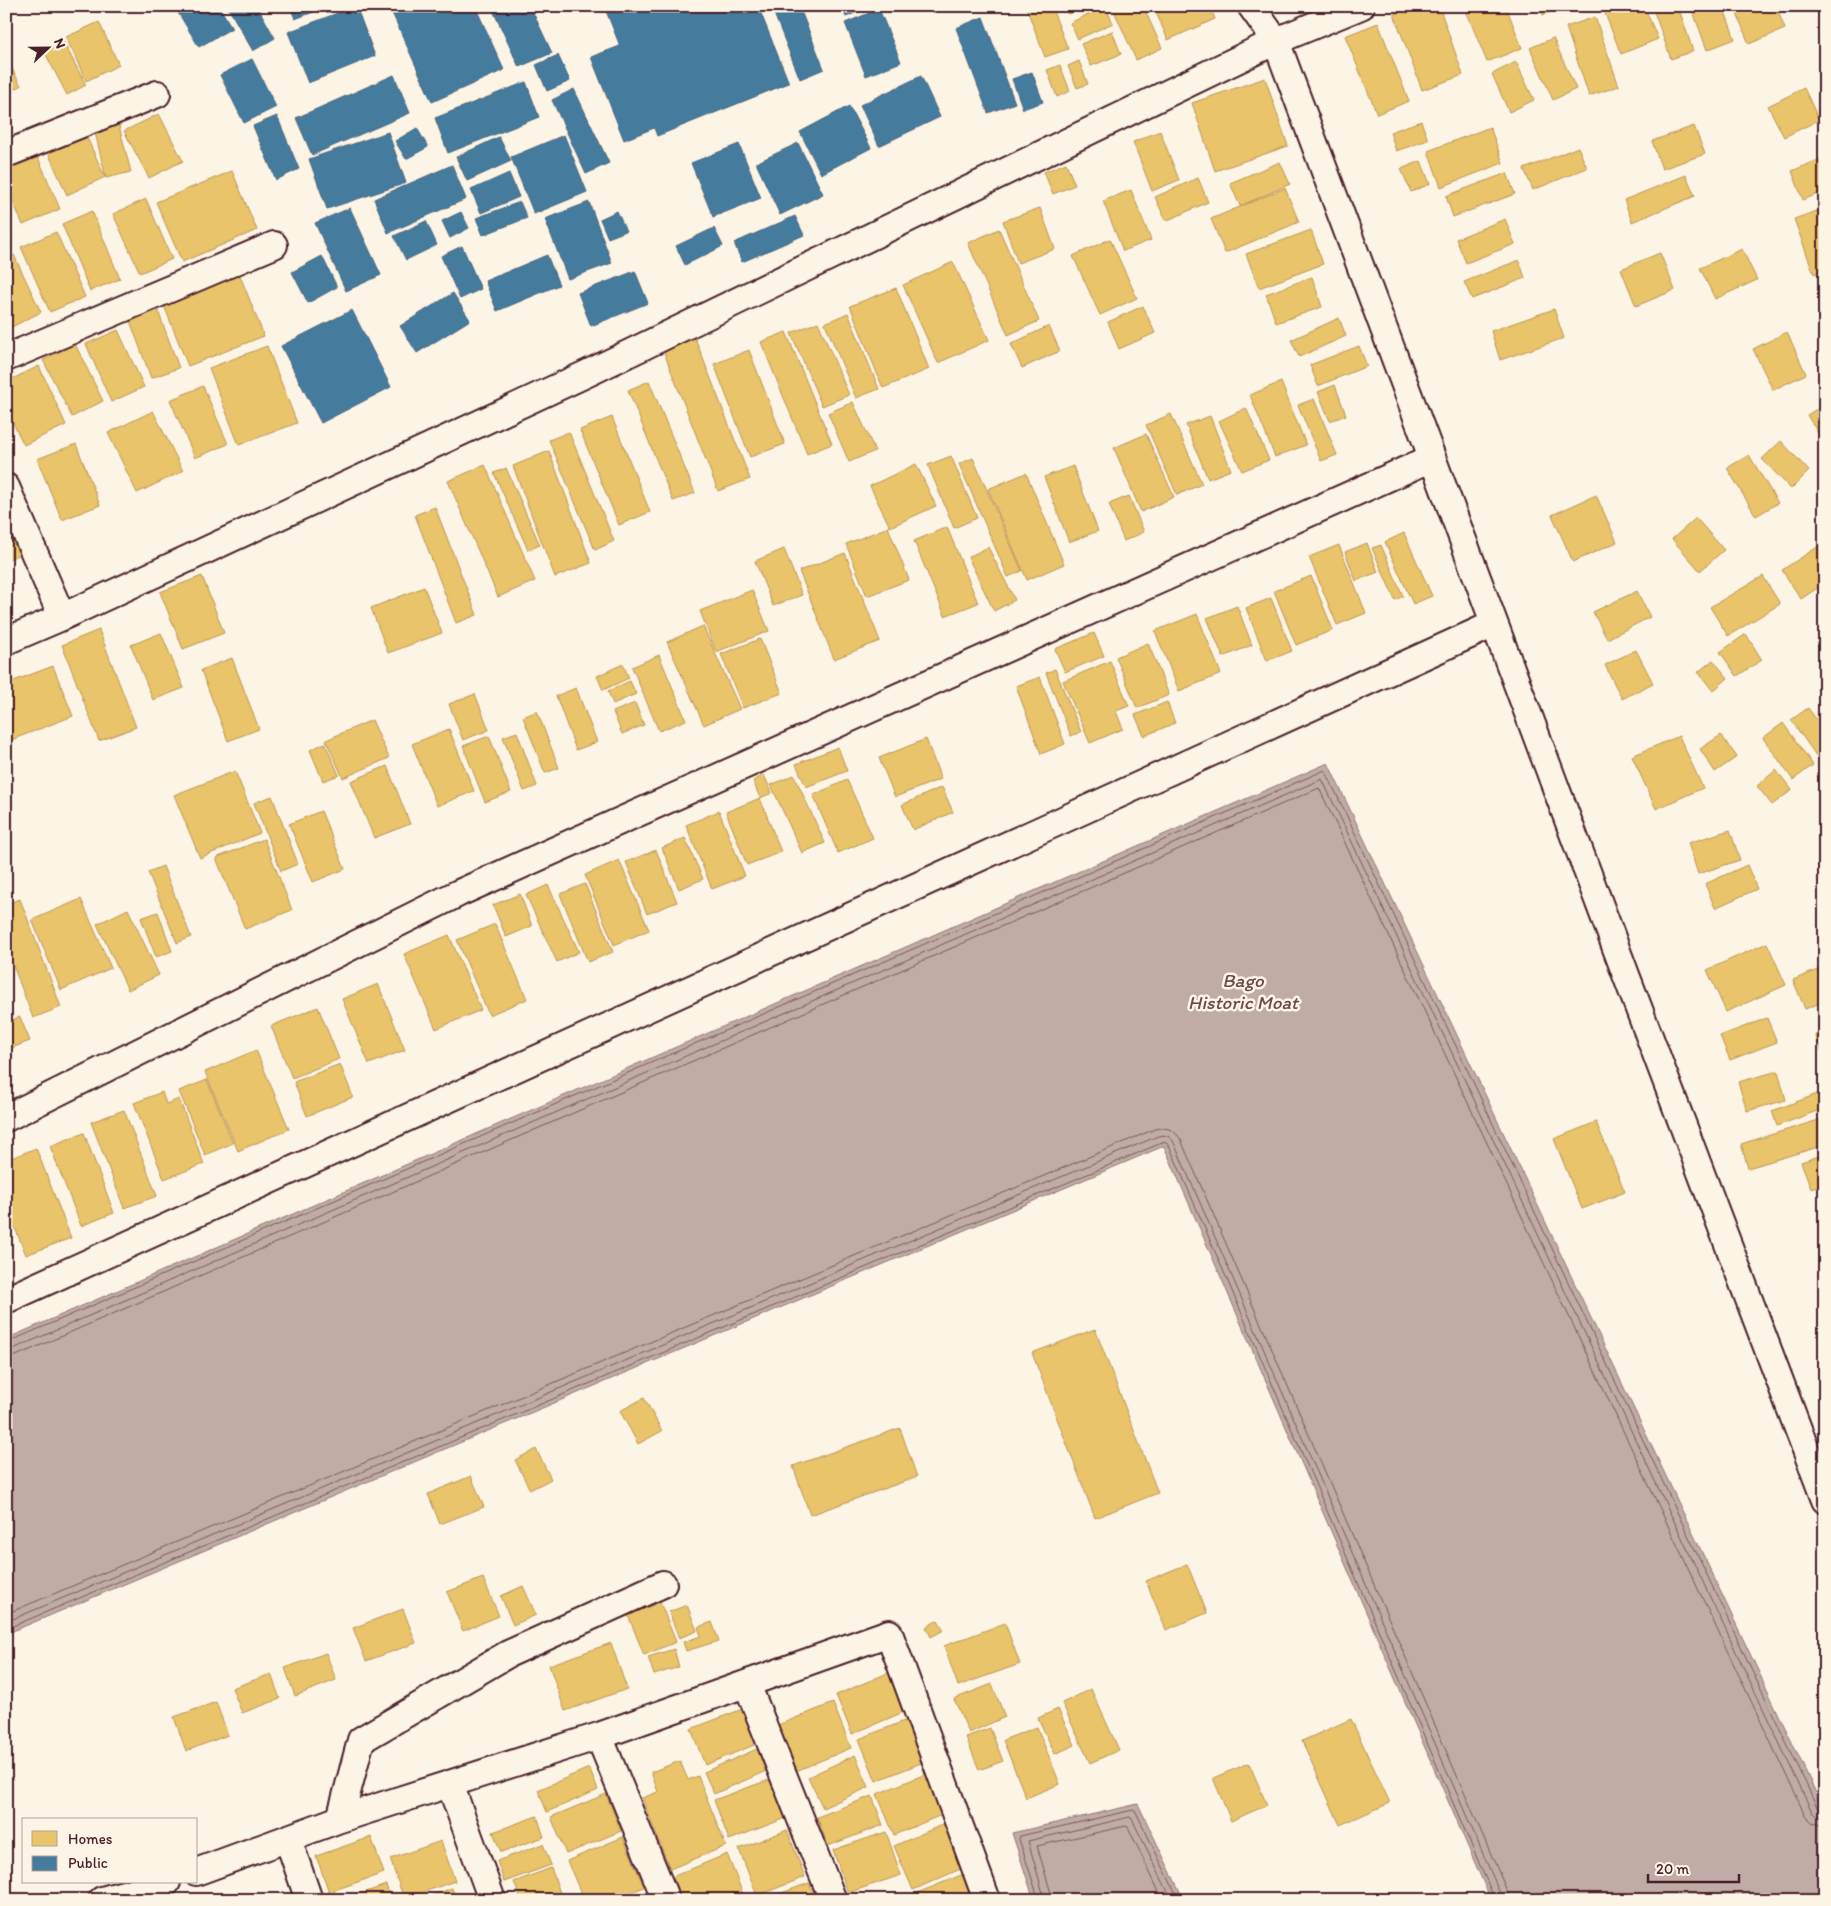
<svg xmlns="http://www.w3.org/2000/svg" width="1831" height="1906" viewBox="0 0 1831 1906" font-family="Itim,sans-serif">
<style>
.water{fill:#c0aca5;stroke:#917474}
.homes{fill:#e9c46a;stroke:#b99257}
.public{fill:#457b9d;stroke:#465f7b}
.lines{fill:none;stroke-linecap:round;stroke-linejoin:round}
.shore{stroke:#79575c;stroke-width:1}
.minor-casing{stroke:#4a1f2b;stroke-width:30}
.minor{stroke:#fcf5e5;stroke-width:26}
.labels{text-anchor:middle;stroke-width:5;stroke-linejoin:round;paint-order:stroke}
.water-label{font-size:19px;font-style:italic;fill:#6d4950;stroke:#fcf5e5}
</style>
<rect width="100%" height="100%" fill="#fcf5e5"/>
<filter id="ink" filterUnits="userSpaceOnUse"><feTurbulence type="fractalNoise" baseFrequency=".02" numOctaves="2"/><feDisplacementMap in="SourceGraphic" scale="10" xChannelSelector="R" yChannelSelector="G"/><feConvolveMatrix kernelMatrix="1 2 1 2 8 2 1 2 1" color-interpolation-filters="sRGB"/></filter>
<g filter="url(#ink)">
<path class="water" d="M1328,763L1825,1812V1900H1491L1164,1146L6,1634V1339Z
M1138,1804L1184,1900H1034L1012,1833Z"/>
<path class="homes" d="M1028,6H1051L1068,49L1045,57L1026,7Z
M1064,6H1086L1068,14Z
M1105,6L1113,23L1078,39L1070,23Z
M1112,6H1143L1162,48L1136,60Z
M1164,6H1210L1215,19L1168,40L1155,10Z
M1414,6H1439L1463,75L1422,90L1394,14Z
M1464,6H1506L1522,48L1487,62Z
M1540,6H1565L1543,15Z
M1602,6H1644L1658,39L1621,54Z
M1652,6H1678L1693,51L1671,59Z
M1691,6H1723L1735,39L1707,50Z
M1734,6H1776L1785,29L1749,44Z
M1595,17L1619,86L1589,96L1566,27Z
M99,22L119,65L86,81L66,37Z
M1378,23L1409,101L1377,114L1345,36Z
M1112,31L1121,54L1091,66L1081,44Z
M1553,38L1576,89L1553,100L1530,48Z
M63,41L86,85L67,95L44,51Z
M6,57L21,86L6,93Z
M1079,61L1088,84L1077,88L1068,66Z
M1516,62L1534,100L1509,112L1492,74Z
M1060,65L1070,91L1057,97L1047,70Z
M1265,78L1288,146L1215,171L1192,103Z
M1804,88L1819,120L1784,137L1768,106Z
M116,114L131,172L106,178L92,120Z
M159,114L183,161L149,178L124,131Z
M1421,121L1428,140L1396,151L1390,132Z
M1694,126L1705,154L1662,169L1652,141Z
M1490,127L1503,163L1441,187L1428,151Z
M84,131L105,177L67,195L46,148Z
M1160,131L1179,180L1152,191L1133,142Z
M1578,147L1587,168L1533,190L1524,169Z
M37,155L60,209L23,225L6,185V168Z
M1825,157V191L1803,200L1792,171Z
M1421,161L1430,184L1411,192L1401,169Z
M1280,162L1290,184L1240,206L1230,183Z
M1066,163L1075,185L1053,194L1044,172Z
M232,171L257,230L182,262L156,202Z
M1507,173L1515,194L1453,217L1446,196Z
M1686,175L1695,196L1632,222L1624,200Z
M1198,178L1208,202L1166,221L1155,197Z
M1285,188L1299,222L1225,253L1211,219Z
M1131,190L1151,240L1123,251L1103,201Z
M146,199L172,259L140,273L113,214Z
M1040,208L1055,249L1018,263L1003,221Z
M1825,208V270L1814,274L1794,219Z
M92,211L120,279L90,291L62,224Z
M1505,219L1515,244L1466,263L1456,239Z
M6,224L13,239L6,243Z
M999,229L1039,321L1008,335L968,243Z
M1311,230L1323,264L1259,288L1246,254Z
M56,232L85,297L50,312L21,247Z
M1110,239L1137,298L1100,315L1073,256Z
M1742,249L1757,280L1715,299L1700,268Z
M1660,253L1675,290L1636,306L1621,269Z
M14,255L41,312L8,329L6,258Z
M1519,260L1525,278L1472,299L1464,282Z
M953,262L989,340L938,363L903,285Z
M237,268L264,336L188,366L161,298Z
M1312,277L1322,307L1276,323L1266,294Z
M896,288L929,369L883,388L850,306Z
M1143,306L1155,333L1119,349L1108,322Z
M157,308L179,368L151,378L129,318Z
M1554,309L1564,338L1500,360L1491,331Z
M848,313L879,389L856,398L825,323Z
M1339,318L1346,336L1299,357L1291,340Z
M818,322L849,395L822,406L791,333Z
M1049,326L1060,351L1022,368L1011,344Z
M118,330L144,387L111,402L86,344Z
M786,332L832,444L807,454L761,342Z
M1787,332L1806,374L1773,390L1753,349Z
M695,338L750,479L718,491L663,350Z
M75,344L103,401L72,417L43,360Z
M267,346L297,423L239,445L209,368Z
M1359,346L1367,366L1318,386L1310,365Z
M749,350L785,444L750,457L714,364Z
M39,366L66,425L24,445L6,409V382Z
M649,381L695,493L673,501L628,390Z
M1281,382L1306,445L1275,457L1250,395Z
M1335,385L1346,415L1330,421L1318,392Z
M203,386L228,444L195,458L170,400Z
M1314,399L1337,455L1321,461L1298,405Z
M853,402L875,451L849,462L828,413Z
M1825,404V445L1807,415Z
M1246,408L1269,460L1242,471L1219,421Z
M153,411L183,471L137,493L108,433Z
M1171,414L1202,484L1177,495L1146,425Z
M1210,416L1231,470L1208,479L1186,425Z
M612,417L650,512L619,525L580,430Z
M569,432L614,541L595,550L549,440Z
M1146,434L1174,497L1141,512L1114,448Z
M1781,441L1809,471L1791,489L1762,459Z
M76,444L100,505L62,520L37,459Z
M549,451L591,563L555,577L513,466Z
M1749,455L1778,503L1756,516L1727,468Z
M951,456L977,518L954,528L928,465Z
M973,458L1022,571L1008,577L959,464Z
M916,464L936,506L890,527L870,486Z
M485,465L535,581L498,597L448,481Z
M1073,466L1098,531L1069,542L1044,477Z
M506,468L540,545L528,550L494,473Z
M1026,473L1064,564L1027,580L988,489Z
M1596,495L1617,542L1573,562L1552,515Z
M1129,496L1144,532L1124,541L1109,504Z
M435,507L477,615L456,623L415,515Z
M1696,518L1724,550L1700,571L1672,539Z
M6,524L20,554L6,560Z
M888,527L909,580L867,596L846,544Z
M947,527L978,603L945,616L914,541Z
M1404,533L1432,596L1413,604L1385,542Z
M1825,542V583L1801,599L1782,570Z
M1367,543L1378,572L1356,581L1345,552Z
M1339,545L1366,613L1337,625L1309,557Z
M1381,545L1403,596L1395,600L1372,548Z
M988,547L1015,600L994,611L968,557Z
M784,549L802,595L773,606L755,561Z
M845,553L880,641L834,659L799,571Z
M202,576L224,633L183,649L160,592Z
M1311,576L1333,630L1296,645L1274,591Z
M1763,576L1780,604L1728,636L1710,607Z
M424,587L442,633L388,653L371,608Z
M752,590L769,631L716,652L700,611Z
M1637,591L1650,617L1607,639L1593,612Z
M1271,598L1292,651L1267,661L1246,608Z
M1237,606L1252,645L1223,657L1207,618Z
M1197,614L1221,674L1179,691L1155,631Z
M703,626L740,709L704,725L667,642Z
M99,630L136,727L99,741L62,645Z
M161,633L184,688L153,700L131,645Z
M1094,633L1104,656L1065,672L1055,649Z
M1746,634L1762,660L1737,676L1720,652Z
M760,639L782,693L743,708L721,654Z
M1148,643L1169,695L1137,708L1116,657Z
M1636,650L1653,683L1622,699L1605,665Z
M659,655L686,720L659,731L632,667Z
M232,658L259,729L228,741L201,670Z
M1713,660L1728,678L1713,691L1698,672Z
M1110,661L1129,706L1116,711L1123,729L1090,743L1063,681Z
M623,664L629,678L603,690L597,676Z
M53,666L73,716L6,742V684Z
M1055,669L1081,732L1071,736L1046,673Z
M1040,677L1065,744L1041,754L1016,686Z
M630,681L636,694L613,704L608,691Z
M576,688L597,742L576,750L556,696Z
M475,694L489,730L463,740L449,704Z
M1167,702L1175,723L1144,736L1135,715Z
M635,703L644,725L622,734L613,712Z
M1808,708L1825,731V752L1817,757L1791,720Z
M537,711L559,768L545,773L523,717Z
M372,720L389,758L343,778L326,740Z
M1783,723L1813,765L1793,780L1763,738Z
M449,729L474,791L437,806L412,744Z
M517,732L537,786L524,791L503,737Z
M1721,735L1737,757L1715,772L1700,749Z
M489,736L511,792L485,802L463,746Z
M1679,736L1703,788L1656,809L1632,756Z
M926,739L941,779L895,797L879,758Z
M325,743L339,775L323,781L310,750Z
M838,747L847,771L806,787L796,764Z
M387,766L410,824L374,838L351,781Z
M1776,770L1792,790L1772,805L1757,786Z
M235,771L260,833L200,858L174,795Z
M764,775L772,793L760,798L753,781Z
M794,775L825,843L802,853L771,785Z
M847,780L873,838L838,853L813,795Z
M942,787L953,812L913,830L902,805Z
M272,796L298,864L281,871L254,803Z
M760,798L781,852L747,865L726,812Z
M321,811L345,869L313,882L289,824Z
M719,811L745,876L712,889L686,825Z
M1730,830L1740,860L1698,874L1688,843Z
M685,838L703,879L679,889L662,848Z
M264,839L292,910L245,929L216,858Z
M656,850L677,902L647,914L626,862Z
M619,860L649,930L614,945L585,875Z
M1747,865L1757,889L1715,908L1705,884Z
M163,866L191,937L177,943L148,872Z
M585,884L613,952L588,962L560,894Z
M548,885L579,952L557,962L526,895Z
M520,894L532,926L506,937L493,905Z
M20,899L61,1007L33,1018L6,947V904Z
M81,899L111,968L61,990L32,920Z
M128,909L159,975L128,990L97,924Z
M158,912L172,951L156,957L141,918Z
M495,924L527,999L489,1015L457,940Z
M449,935L481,1010L436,1029L404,954Z
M1767,943L1786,985L1726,1012L1707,970Z
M1825,967V1001L1805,1009L1793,980Z
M378,984L405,1050L369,1064L342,999Z
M318,1007L339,1059L292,1078L271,1026Z
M20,1017L30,1041L6,1050V1022Z
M1767,1018L1777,1042L1730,1060L1720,1036Z
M1825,1031V1060L1815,1035Z
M256,1050L289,1129L238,1151L205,1072Z
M340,1064L353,1097L307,1116L294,1082Z
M1778,1071L1786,1100L1747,1111L1738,1082Z
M207,1080L233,1143L205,1155L179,1091Z
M162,1092L166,1104L179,1099L204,1164L164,1179L134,1103Z
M1820,1093L1825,1108L1777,1126L1772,1111Z
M124,1110L157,1196L124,1208L91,1122Z
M1825,1118V1145L1748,1168L1741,1144Z
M1596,1122L1625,1192L1582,1209L1554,1139Z
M84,1133L114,1213L81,1226L50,1146Z
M36,1148L71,1238L26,1255L6,1206V1160Z
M1825,1154V1183L1811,1188L1801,1162Z
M1095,1329L1158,1493L1095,1518L1032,1353Z
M644,1398L662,1431L638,1444L620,1411Z
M900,1428L917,1477L810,1515L793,1466Z
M536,1449L551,1479L530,1490L515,1460Z
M471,1476L484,1507L440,1524L428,1494Z
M1187,1564L1207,1613L1166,1630L1146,1581Z
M483,1578L499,1616L463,1631L447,1592Z
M523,1586L536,1615L513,1625L501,1596Z
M660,1602L676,1642L644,1655L628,1615Z
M687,1605L697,1631L679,1638L669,1612Z
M403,1609L416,1643L366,1661L353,1628Z
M938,1620L944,1630L931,1637L926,1627Z
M712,1622L719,1641L686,1651L683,1642L701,1636L698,1627Z
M1005,1623L1020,1664L958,1686L944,1646Z
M611,1643L627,1689L565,1711L549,1665Z
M674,1649L679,1667L654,1675L648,1657Z
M326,1653L336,1680L295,1696L285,1668Z
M890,1672L906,1711L852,1734L836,1695Z
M271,1674L280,1699L242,1713L232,1688Z
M992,1684L1005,1717L969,1733L954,1699Z
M1091,1689L1119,1750L1090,1763L1062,1703Z
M216,1702L228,1735L186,1751L174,1717Z
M833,1703L851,1748L796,1771L778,1725Z
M745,1708L759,1743L705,1765L691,1729Z
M1058,1709L1075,1745L1055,1754L1038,1718Z
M909,1719L926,1761L876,1781L859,1739Z
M1351,1719L1390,1803L1340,1825L1302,1741Z
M1037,1727L1060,1784L1026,1798L1003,1740Z
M990,1728L1003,1761L979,1770L966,1737Z
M757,1749L766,1771L714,1794L704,1772Z
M855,1755L869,1787L823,1808L808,1777Z
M680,1761L688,1780L698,1776L726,1846L670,1869L642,1798L658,1792L651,1772Z
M1249,1763L1267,1805L1231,1821L1213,1778Z
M589,1768L598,1790L547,1812L538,1790Z
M928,1773L946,1813L894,1835L877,1794Z
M771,1779L786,1818L729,1840L714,1800Z
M606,1794L621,1831L566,1854L551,1817Z
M872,1796L883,1825L828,1846L817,1817Z
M537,1816L544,1837L501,1852L493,1832Z
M946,1823L965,1867L913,1890L894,1846Z
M787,1830L805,1877L757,1896L739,1849Z
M886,1832L901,1875L848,1893L833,1850Z
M371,1837L384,1873L329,1892L316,1856Z
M623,1837L644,1887L613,1900H584L567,1861Z
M441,1841L455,1881L404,1899L390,1859Z
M543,1844L551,1865L504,1882L497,1861Z
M727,1854L743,1894L728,1900H675L667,1879Z
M551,1868L562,1898L556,1900H521L514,1882Z
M966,1873L977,1900H917L915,1894Z
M809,1883L816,1900H762Z
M386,1885L391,1900H343Z
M452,1888L456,1900H420Z"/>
<path class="public" d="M174,6H219L232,28L199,47Z
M227,6H257L275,38L253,51Z
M290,6H329L295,19Z
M356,6L375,56L308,83L288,32Z
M389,6H475L504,70L432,102Z
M491,6H530L552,53L519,67Z
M604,6H758L789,83L657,136L654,128L624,140L591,57L620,46Z
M771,6H799L824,69L800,79Z
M841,6H870L846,17Z
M879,9L901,62L866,76L845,23Z
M983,17L1015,103L988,113L956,28Z
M558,55L570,81L547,91L536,65Z
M252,59L276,107L244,123L220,75Z
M1032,72L1043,102L1023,109L1012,79Z
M394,75L410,113L312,155L296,118Z
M921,76L940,117L879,146L860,105Z
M526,82L539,117L448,153L435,118Z
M574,89L609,163L586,174L552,100Z
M849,106L871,148L821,174L800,132Z
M277,116L299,169L276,180L253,126Z
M417,128L428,147L406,159L395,141Z
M388,132L406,183L327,209L309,159Z
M564,135L587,192L534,214L511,157Z
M499,137L511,161L467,181L456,157Z
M798,143L823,194L780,215L756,163Z
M739,144L761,198L713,217L691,163Z
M452,165L466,199L388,233L374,199Z
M509,173L519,197L481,213L471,190Z
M520,202L527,218L483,235L476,218Z
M589,202L612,263L568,279L545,219Z
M350,208L381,275L346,291L315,223Z
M617,211L626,231L608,238L600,219Z
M461,212L469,228L450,238L442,221Z
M795,216L804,235L742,262L734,243Z
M426,221L437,245L406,260L394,236Z
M714,228L723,246L685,265L676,246Z
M462,246L481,289L460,299L441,256Z
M547,255L559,285L497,311L485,281Z
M322,256L337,287L308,303L292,272Z
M635,271L648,303L591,326L578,293Z
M453,293L470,320L417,353L400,326Z
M352,310L391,387L321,423L281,346Z"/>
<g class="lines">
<path class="shore" d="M6,1343L1325,770L1818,1809L1821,1812L1825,1813
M6,1350L13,1349L1322,779L1812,1812L1818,1818L1825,1819
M6,1357L16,1356L1319,788L1805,1815L1813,1823L1825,1826
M6,1614L1155,1129C1167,1126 1175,1130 1181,1140L1507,1891L1509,1900
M6,1622L1158,1136C1165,1134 1171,1136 1174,1143L1500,1893L1501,1900
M6,1629L1164,1142L1169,1145L1495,1900
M1039,1900L1019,1839L1020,1836L1133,1810L1136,1812L1179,1900
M1045,1900L1028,1841L1130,1817L1132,1819L1172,1900
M1053,1900L1037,1846L1126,1826L1128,1827L1163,1900"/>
<defs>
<path id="minor" d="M1251,6L1276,41C1456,529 1641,1014 1825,1500
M6,154L157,94
M6,358L274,245
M6,487L62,617
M6,641L62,617L586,374L1276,41L1361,6
M6,1118L459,893L1430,459
M6,1300L1494,624
M747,1684L833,1900
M599,1736L666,1900
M450,1784L492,1900
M340,1819L361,1740L508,1654L663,1584
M288,1839L309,1900
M196,1872L340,1819L599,1736L889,1633L987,1900
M102,1900L167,1882"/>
</defs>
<use href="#minor" class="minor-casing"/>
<use href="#minor" class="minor"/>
</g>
</g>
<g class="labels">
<g class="water-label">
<text x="1243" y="987">Bago<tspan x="1243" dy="22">Historic Moat</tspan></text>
</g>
</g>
<rect width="1831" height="1906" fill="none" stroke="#fcf5e5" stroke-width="25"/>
<rect x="12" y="12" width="1806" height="1881" fill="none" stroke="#4a1f2b" stroke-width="2" filter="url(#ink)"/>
<rect x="22" y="1818" width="175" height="65" fill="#fcf5e5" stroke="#b59f9b"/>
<rect x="32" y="1831" width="25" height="15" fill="#e9c46a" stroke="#b59f9b"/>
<text x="68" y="1844" font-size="15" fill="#4a1f2b">Homes</text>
<rect x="32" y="1856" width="25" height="15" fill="#457b9d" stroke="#b59f9b"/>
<text x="68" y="1868" font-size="15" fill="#4a1f2b">Public</text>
<g transform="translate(48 48) rotate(68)" stroke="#fcf5e5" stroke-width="4" paint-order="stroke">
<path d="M0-4L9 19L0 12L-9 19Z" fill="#4a1f2b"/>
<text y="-8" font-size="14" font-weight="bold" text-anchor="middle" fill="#4a1f2b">N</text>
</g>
<path d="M1648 1874v8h91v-8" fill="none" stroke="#4a1f2b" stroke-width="2.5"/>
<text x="1656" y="1874" font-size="15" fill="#4a1f2b" stroke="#fcf5e5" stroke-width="4" paint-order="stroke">20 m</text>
</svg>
